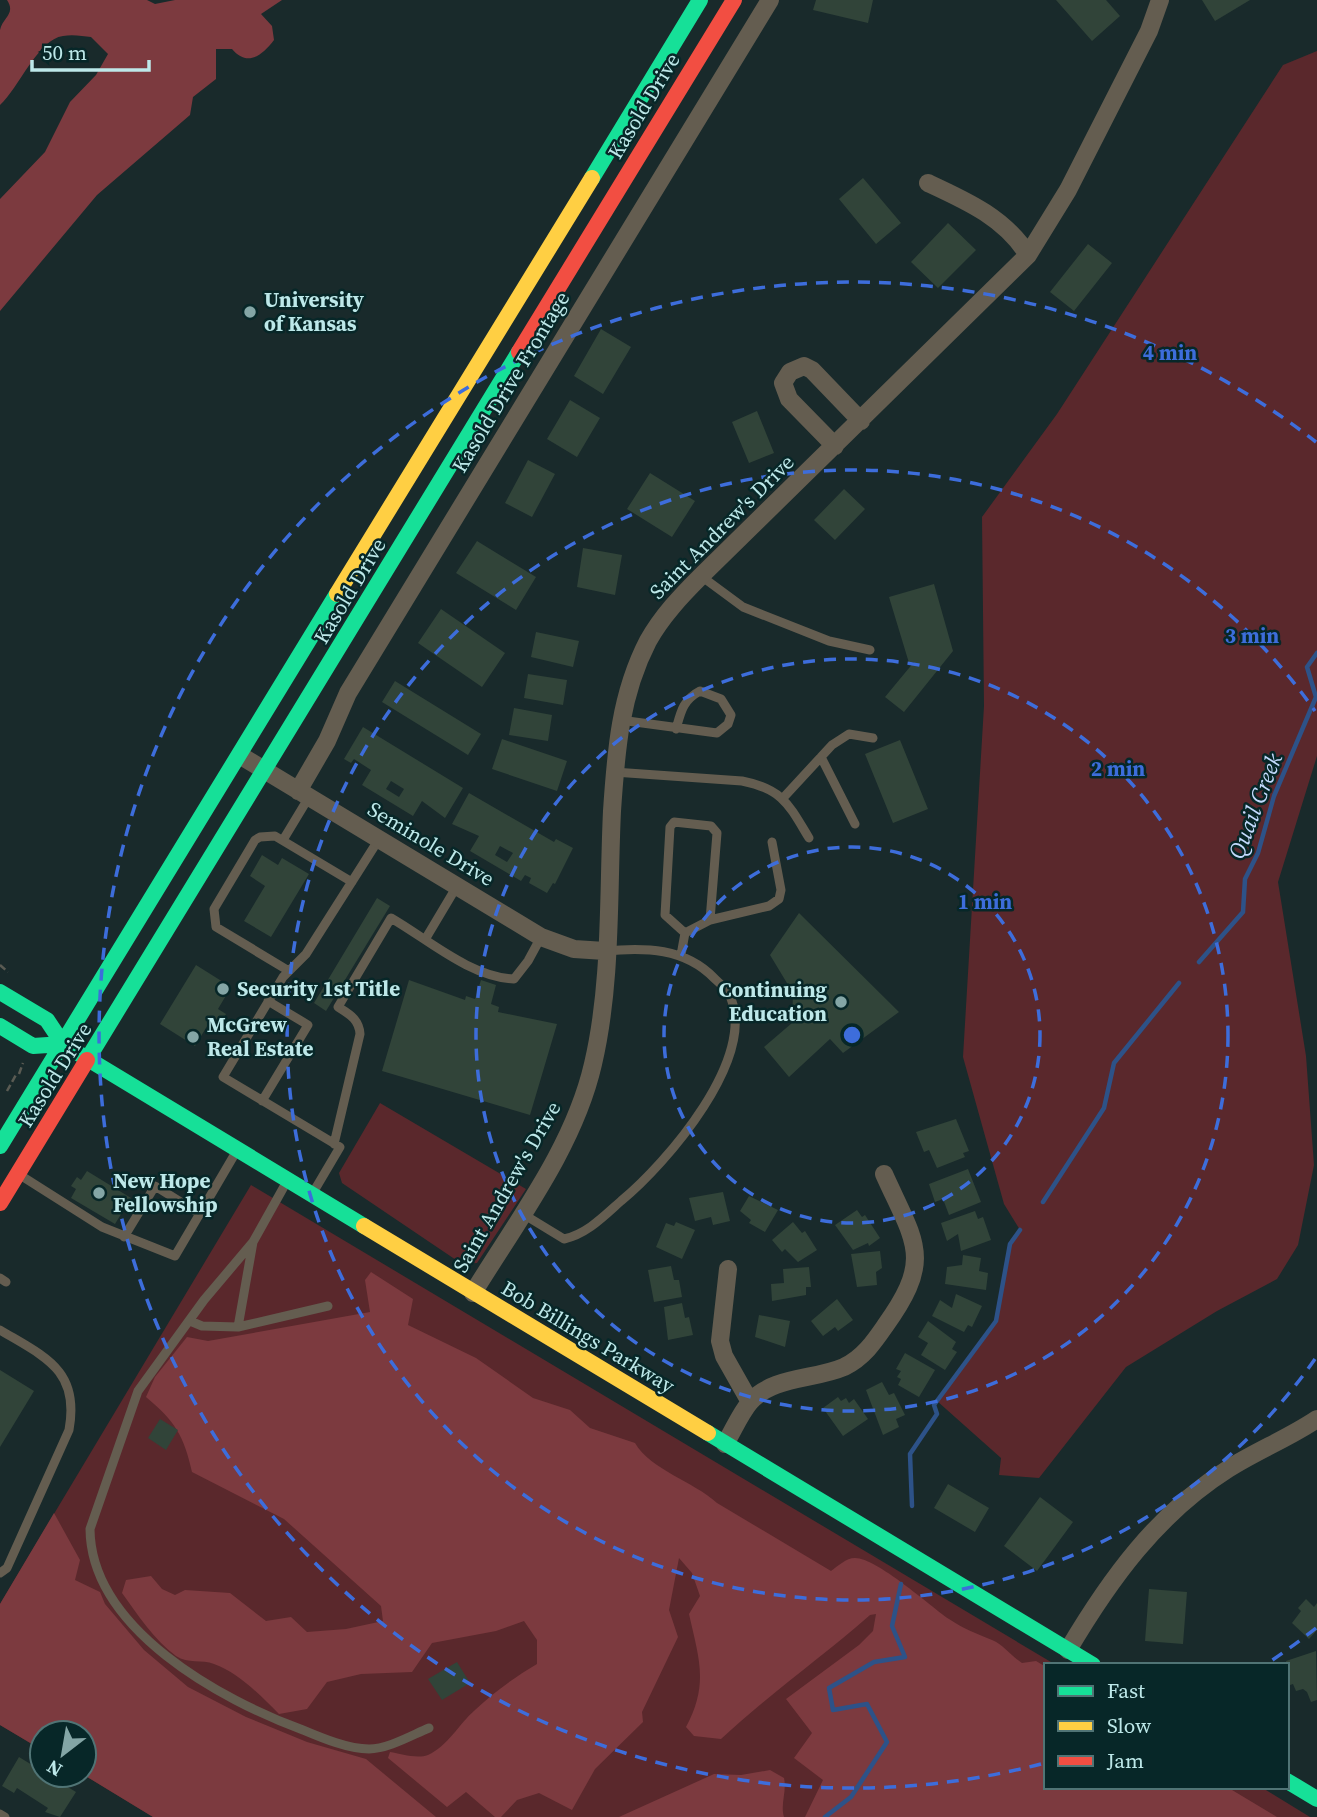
<svg xmlns="http://www.w3.org/2000/svg" width="1317" height="1817" viewBox="0 0 1317 1817" font-family="'Source Serif 4',serif">
<style>
.green{fill:#5a282c}
.forest{fill:#7c3a3f}
.lines{fill:none;stroke-linecap:round;stroke-linejoin:round}
.stream{stroke:#2d5288;stroke-width:4.5}
.building{fill:#314439;fill-rule:evenodd}
.path{stroke:#5a5b53;stroke-width:2.5;stroke-dasharray:7 3.5;stroke-linecap:butt}
.lane{stroke:#645d50;stroke-width:9}
.street{stroke:#645d50;stroke-width:18}
.fast{stroke:#16e098;stroke-width:16}
.slow{stroke:#ffcf43;stroke-width:16}
.jam{stroke:#f24e42;stroke-width:16}
.ring{fill:none;stroke:#3d6ddb;stroke-width:3.5;stroke-dasharray:12 9}
.poi-dot{fill:#84a6a6;stroke:#072728;stroke-width:2.5}
.labels{text-anchor:middle;stroke-width:5;stroke-linejoin:round;paint-order:stroke}
.street-label{font-size:21px;fill:#bde8e9;stroke:#072728}
.poi-label{font-size:21px;font-weight:bold;fill:#bde8e9;stroke:#072728;text-anchor:start}
.water-label{font-size:23px;font-style:italic;fill:#c3dafd;stroke:#072728}
.centre{fill:#3d6ddb;stroke:#072728;stroke-width:3.5}
.ring-label{font-size:21px;text-anchor:middle;font-weight:bold;fill:#3d6ddb;stroke:#072728;stroke-width:5;stroke-linejoin:round;paint-order:stroke}
</style>
<rect width="100%" height="100%" fill="#192a2b"/>
<path class="green" d="M1317,51V756L1278,882L1306,1056L1314,1165L1298,1245L1277,1279L1217,1311L1126,1367L1039,1478L999,1475L1001,1458L937,1401L996,1321L1010,1244L1020,1230L1004,1204L963,1057L984,706L982,517L1057,414L1283,65Z
M380,1103L526,1189L477,1263L462,1264L342,1183L339,1173Z
M251,1185L1056,1665H1046V1787H1261L1310,1817H153L84,1775V1733H42V1750L0,1725V1604Z"/>
<path class="forest" d="M7,0H147L155,4L175,0H282L261,14L272,26L274,40C262,56 247,67 232,49H216V79L193,97L190,115L97,195L0,311V199L45,152L70,102L96,75L108,54L91,37C83,36 72,34 63,36C38,39 19,88 0,105C0,82 0,53 0,30C3,17 16,14 7,0Z
M371,1272L413,1299L408,1325L476,1358L533,1398L570,1410L590,1428L635,1443C651,1470 693,1481 717,1503L831,1571C838,1566 846,1558 855,1558C877,1558 930,1606 949,1619C964,1629 977,1634 992,1640C1004,1645 1011,1656 1022,1663L1036,1661L1046,1667V1787H1227L1277,1817H805L823,1780L794,1758L812,1733L786,1699L859,1645L873,1631L876,1614L870,1615C821,1658 768,1695 721,1739L694,1736L686,1727C709,1684 699,1659 689,1614L700,1596L692,1573L679,1558L669,1610L678,1637L642,1712L643,1722L595,1769L572,1810L539,1793L517,1800L501,1817H495L466,1792L447,1807L388,1758L390,1752C401,1754 417,1759 428,1755C448,1746 458,1725 475,1710C494,1692 515,1677 537,1664V1640L524,1621L496,1631L432,1643L412,1672L361,1674L327,1682L307,1709L279,1714C261,1696 239,1673 214,1664C202,1659 188,1664 176,1656C155,1641 137,1614 122,1593L126,1580L151,1576L162,1589L175,1595L185,1590L230,1593L266,1621L291,1617L307,1632L346,1629L383,1621L381,1606L284,1519L192,1472C184,1436 175,1421 146,1397L155,1377L187,1337L208,1341L370,1312L365,1280Z
M54,1513L80,1560L75,1580L100,1592L105,1604L144,1650L188,1687L246,1717L307,1742L366,1759L436,1817H153L84,1775V1733H42V1750L0,1725V1604Z
M770,1770L784,1778C787,1792 780,1804 784,1817H619L714,1774L741,1775Z"/>
<g class="lines">
<path class="stream" d="M1199,962L1243,912L1245,879L1258,853L1274,796L1316,697L1307,667L1317,653
M1043,1202L1104,1108L1114,1063L1179,983
M912,1506L910,1454L937,1414L934,1405L996,1321L1010,1244L1020,1230
M825,1817L851,1797L887,1742L867,1704L833,1710L829,1688L874,1662L905,1657L892,1626L901,1584"/>
</g>
<path class="building" d="M816,0H873L868,23L813,10Z
M1056,0H1106L1120,16L1092,41Z
M1202,0H1250L1215,21Z
M863,178L901,223L876,244L839,199Z
M948,223L976,250L938,288L911,262Z
M1088,244L1112,263L1074,311L1050,292Z
M601,329L631,347L603,394L574,376Z
M570,400L600,418L577,457L547,439Z
M757,411L774,453L749,463L732,422Z
M528,460L555,474L532,517L505,503Z
M650,473L695,501L672,537L627,509Z
M844,489L865,509L835,540L814,520Z
M477,541L536,577L516,610L456,573Z
M583,548L622,555L615,595L577,587Z
M934,584L953,651L904,712L885,697L914,662L909,663L889,597Z
M441,609L505,653L482,687L418,643Z
M536,632L579,641L573,667L531,657Z
M528,674L567,680L563,705L524,698Z
M395,681L481,734L468,755L382,702Z
M514,708L552,715L548,741L509,735Z
M363,727L463,788L445,818L422,801L413,816L362,785L371,770L354,759L351,763L344,759ZM391,781L404,789L399,797L386,789Z
M502,739L567,761L557,791L492,769Z
M900,740L928,809L893,823L865,754Z
M469,793L554,842L556,839L573,848L555,884L553,883L547,893L529,883L531,878L525,875L521,881L470,851L479,836L452,824ZM500,846L513,853L507,862L495,855Z
M262,855L278,865L282,858L309,874L271,937L244,921L265,886L250,876Z
M377,898L390,906L326,1011L314,1003Z
M799,913L899,1012L843,1053L830,1039L789,1077L764,1047L792,1023L793,993L770,955Z
M196,965L231,987L218,1009L226,1014L218,1028L209,1023L195,1046L160,1024Z
M409,980L465,1000L466,996L475,999L481,980L496,985L491,1004L499,1007L498,1012L557,1024L530,1115L382,1071Z
M956,1119L969,1151L963,1153L965,1157L937,1168L929,1150L924,1152L916,1132Z
M968,1169L981,1202L949,1215L943,1199L935,1202L929,1184Z
M87,1171L131,1198L115,1224L71,1198L76,1189L71,1186L77,1177L81,1180Z
M723,1192L730,1221L713,1225L711,1217L695,1221L689,1198Z
M749,1196L778,1210L765,1232L749,1223L751,1220L740,1211Z
M857,1210L862,1217L865,1215L880,1238L869,1246L868,1243L853,1250L835,1225Z
M975,1211L978,1219L983,1217L991,1240L961,1251L958,1234L947,1241L941,1223Z
M676,1222L695,1230L682,1259L656,1247L666,1223L674,1226Z
M793,1222L802,1233L805,1231L817,1250L798,1262L785,1249L782,1252L772,1240Z
M880,1251L882,1268L876,1272L877,1285L857,1287L851,1254Z
M963,1255L981,1258L979,1271L988,1273L986,1290L945,1284L947,1267L962,1265Z
M671,1266L674,1280H679L682,1297L654,1302L648,1270Z
M809,1267L811,1287H806V1295L772,1301L771,1284L784,1283L783,1269Z
M956,1294L982,1306L972,1327L968,1325L964,1332L932,1316L940,1300L952,1308Z
M837,1299L853,1320L838,1331L835,1327L823,1336L811,1321Z
M682,1303L685,1318L689,1317L693,1335L668,1340L664,1307Z
M759,1315L790,1321L785,1347L755,1337Z
M928,1321L956,1342L952,1349L957,1352L945,1370L921,1355L928,1343L918,1337Z
M905,1353L935,1370L919,1397L898,1385L901,1379L897,1377L901,1371L896,1369Z
M0,1370L34,1391L0,1447Z
M882,1382L889,1395L894,1393L905,1415L896,1419L899,1427L883,1435L866,1390Z
M838,1397L841,1401L846,1398L849,1403L854,1399L868,1419L843,1436L823,1408Z
M160,1419L178,1430L166,1450L148,1438Z
M948,1484L989,1508L975,1532L934,1508Z
M1040,1497L1073,1522L1037,1571L1004,1546Z
M1149,1589L1187,1592L1183,1644L1145,1641Z
M1306,1599L1314,1607L1317,1603V1630L1309,1639L1292,1623L1301,1611L1298,1608Z
M1316,1651L1317,1700L1311,1702L1307,1692L1303,1689L1296,1691L1293,1684L1290,1685L1286,1661Z
M457,1662L470,1683L442,1700L428,1679Z
M19,1757L42,1771V1775H48L76,1792L60,1817L45,1812L48,1808L17,1788L14,1793L2,1786Z"/>
<g class="lines">
<path class="path" d="M0,965L8,972
M19,1074L23,1063
M7,1091L17,1073"/>
<path class="lane" d="M701,576L743,607L829,641L870,650
M620,720L717,733L728,724L731,715L721,699L700,691C683,700 681,711 676,729
M821,757L855,824
M614,772L742,781C783,789 789,805 809,838
M784,797L832,745L849,734L873,738
M283,840L309,797
M710,920L769,906L779,899L781,890L772,842
M426,938L457,886
M681,955L685,933L665,915L670,827L674,822L711,826L717,833L710,920L685,933
M289,971L216,927L214,909L255,840L260,837L275,836L352,882
M262,1101L308,1025L268,1001
M334,1144L360,1034C359,1019 349,1014 338,1007L391,918C429,940 470,977 514,979L528,961L541,937
M20,1175L102,1227L175,1256L236,1152
M286,1183L253,1242L238,1327L328,1306
M314,1191L340,1147L223,1077L283,977L306,954L379,839
M523,1214L564,1239C587,1234 604,1216 621,1201C666,1164 760,1056 729,994C726,988 719,983 714,978C685,948 645,947 605,951
M124,1237L155,1186L200,1214
M253,1242L204,1300L138,1391L90,1529C91,1629 221,1700 303,1730C322,1738 348,1749 369,1749C388,1749 412,1735 429,1728
M0,1278L6,1282
M190,1321L202,1326L238,1327
M0,1330C45,1357 80,1370 69,1430L7,1568L0,1573
M0,1814L5,1817"/>
<path class="street" d="M928,183C967,201 1005,218 1028,255
M835,446L789,399L783,383L790,372L804,366L812,370L861,421
M241,756L541,937L574,949L605,951
M298,791L327,741L348,693L770,0
M728,1269L720,1341L724,1356L750,1402
M473,1293C517,1221 574,1147 593,1064C612,983 608,894 612,811C616,751 620,695 648,641C662,616 681,596 701,576L1028,255L1068,190L1149,31L1160,0
M725,1444C733,1431 740,1414 750,1402C773,1376 814,1380 844,1367C863,1358 874,1342 885,1326C934,1258 915,1243 884,1174
M1068,1650C1110,1579 1157,1514 1228,1469C1256,1451 1289,1438 1317,1419"/>
<path class="fast" d="M592,178L700,0
M0,992L47,1020L63,1044L364,1226
M0,1026L33,1046L63,1044
M87,1060L519,352
M0,1146L337,594
M708,1433L1093,1665
M1287,1781L1317,1799"/>
<path class="slow" d="M337,594L592,178
M364,1226L708,1433"/>
<path class="jam" d="M519,352L734,0
M0,1203L87,1060"/>
</g>
<g class="ring">
<circle cx="852" cy="1035" r="188"/>
<circle cx="852" cy="1035" r="376"/>
<path d="M1315 1359A565 565 0 1 1 1315 711"/>
<path d="M1316 1628A753 753 0 0 1 1268 1663M1041 1764A753 753 0 1 1 1316 442"/>
</g>
<g class="poi-dot">
<circle cx="250" cy="312" r="7"/>
<circle cx="223" cy="989" r="7"/>
<circle cx="841" cy="1002" r="7"/>
<circle cx="193" cy="1037" r="7"/>
<circle cx="99" cy="1193" r="7"/>
</g>
<g class="labels">
<g class="street-label">
<text transform="translate(644 106) rotate(-59)" y="7">Kasold Drive</text>
<text transform="translate(511 382) rotate(-59)" y="7">Kasold Drive Frontage</text>
<text transform="translate(722 527) rotate(-45)" y="7">Saint Andrew's Drive</text>
<text transform="translate(350 591) rotate(-59)" y="7">Kasold Drive</text>
<text transform="translate(431 844) rotate(31)" y="7">Seminole Drive</text>
<text transform="translate(55 1075) rotate(-58)" y="7">Kasold Drive</text>
<text transform="translate(507 1187) rotate(-60)" y="7">Saint Andrew's Drive</text>
<text transform="translate(588 1337) rotate(31)" y="7">Bob Billings Parkway</text>
</g>
<g class="poi-label">
<text x="264" y="307">University<tspan x="264" dy="24">of Kansas</tspan></text>
<text x="237" y="996">Security 1st Title</text>
<text x="827" y="997" text-anchor="end">Continuing<tspan x="827" dy="24">Education</tspan></text>
<text x="207" y="1032">McGrew<tspan x="207" dy="24">Real Estate</tspan></text>
<text x="113" y="1188">New Hope<tspan x="113" dy="24">Fellowship</tspan></text>
</g>
<g class="water-label">
<text transform="translate(1255 806) rotate(-69)" y="8">Quail Creek</text>
</g>
</g>
<circle cx="852" cy="1035" r="10" class="centre"/>
<g class="ring-label">
<text x="1170" y="360">4 min</text>
<text x="1252" y="643">3 min</text>
<text x="1118" y="776">2 min</text>
<text x="985" y="909">1 min</text>
</g>
<rect x="1044" y="1663" width="245" height="126" fill="#072728" stroke="#507475" stroke-width="2"/>
<rect x="1058" y="1686" width="35" height="10" fill="#16e098" stroke="#507475" stroke-width="2"/>
<text x="1107" y="1698" font-size="21" fill="#bde8e9">Fast</text>
<rect x="1058" y="1721" width="35" height="10" fill="#ffcf43" stroke="#507475" stroke-width="2"/>
<text x="1107" y="1733" font-size="21" fill="#bde8e9">Slow</text>
<rect x="1058" y="1756" width="35" height="10" fill="#f24e42" stroke="#507475" stroke-width="2"/>
<text x="1107" y="1768" font-size="21" fill="#bde8e9">Jam</text>
<g transform="translate(63 1754) rotate(211)"><circle r="33" fill="#072728" stroke="#507475" stroke-width="2"/>
<path d="M0-5L12 26L0 18L-12 26Z" fill="#84a6a6"/>
<text y="-10" font-size="19" font-weight="bold" text-anchor="middle" fill="#bde8e9">N</text>
</g>
<path d="M32 60v10h117v-10" fill="none" stroke="#bde8e9" stroke-width="3.5"/>
<text x="42" y="60" font-size="21" fill="#bde8e9" stroke="#072728" stroke-width="5" paint-order="stroke">50 m</text>
</svg>
